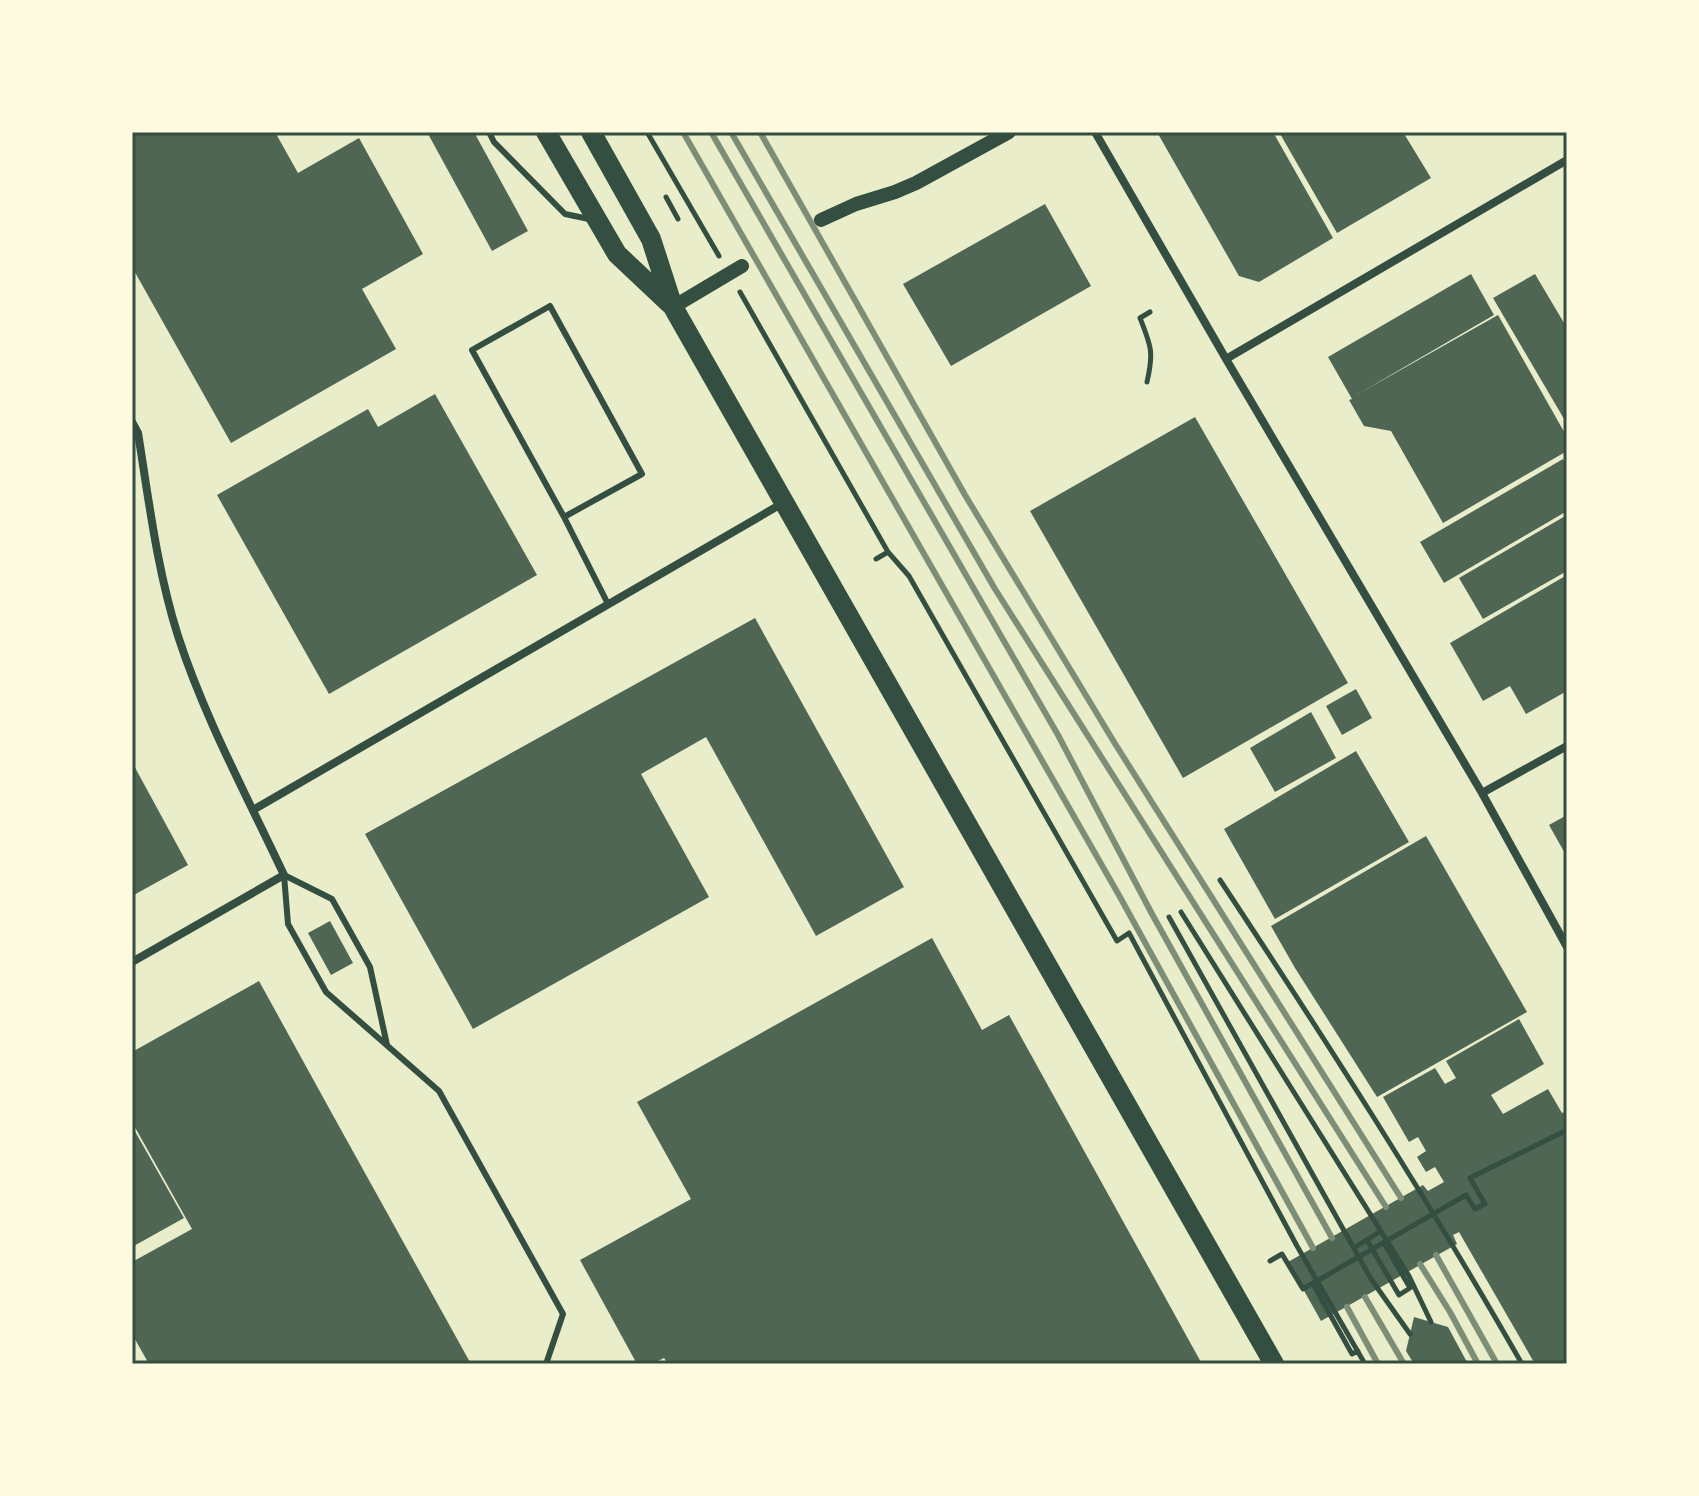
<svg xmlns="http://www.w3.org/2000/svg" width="1699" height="1496" viewBox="0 0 1699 1496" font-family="'Golos Text',sans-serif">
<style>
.building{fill:#4f6655}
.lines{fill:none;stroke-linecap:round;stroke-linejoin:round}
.path{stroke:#344e41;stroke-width:5}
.service{stroke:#344e41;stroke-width:6}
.minor{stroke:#344e41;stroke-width:8}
.tertiary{stroke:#344e41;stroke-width:14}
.primary{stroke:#344e41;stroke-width:20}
.rail{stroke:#7c8e77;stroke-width:6}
.neatline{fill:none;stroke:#344e41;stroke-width:3}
</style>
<rect width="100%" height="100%" fill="#e9edc9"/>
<path class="building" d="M132,132H275L298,173L359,138L423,254L362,289L396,349L231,443L132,267Z
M427,132H474L528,231L492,251Z
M1157,132H1273L1333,238L1259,282L1239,276Z
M1279,132H1403L1431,178L1337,233Z
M1045,204L1091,286L951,366L903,284Z
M1471,274L1494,315L1358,394L1498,315L1567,437V451L1443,523L1391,431L1364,426L1349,400L1352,399L1328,357Z
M1535,274L1567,328V424L1493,298Z
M435,394L537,575L329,694L217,495L368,409L378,427Z
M1195,417L1348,683L1183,778L1030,511Z
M1563,459L1567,467V511L1444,583L1420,542Z
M1567,515V571L1483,619L1459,578Z
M1567,575V691L1526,714L1510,686L1483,701L1450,643Z
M755,618L904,887L816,936L706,737L641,774L709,897L473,1029L365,834Z
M1356,689L1372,718L1342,735L1326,706Z
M1311,712L1336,758L1275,792L1250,748Z
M1356,751L1409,842L1275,919L1224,829Z
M132,762L188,865L132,896Z
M1567,815V857L1549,825Z
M1426,836L1527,1012L1377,1097L1295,968L1271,926Z
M330,921L353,963L331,975L308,933Z
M932,938L982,1030L1009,1015L1202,1364H668L664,1358L652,1364H637L580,1260L691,1199L637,1102Z
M259,981L335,1119L471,1364H149L132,1334V1262L192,1229L132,1122V1052Z
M1519,1019L1544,1064L1491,1095L1503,1114L1548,1089L1562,1113L1567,1111V1364H1535L1459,1232L1453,1235L1457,1244L1321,1321L1288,1262L1423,1185L1428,1191L1444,1182L1435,1167L1426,1172L1417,1157L1426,1151L1418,1137L1409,1142L1383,1097L1435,1068L1445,1084L1456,1078L1446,1061Z
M132,1126L184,1218L132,1247Z
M1414,1317L1448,1327L1468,1364H1414L1406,1351Z"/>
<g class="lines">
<path class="path" d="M647,132L719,256
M666,197L678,219
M740,292L888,552L876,559
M1147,382C1154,352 1151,346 1140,318L1150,312
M888,552L909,576L1117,941L1129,933L1297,1246L1365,1364
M1220,880C1325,1039 1428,1199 1522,1364
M1181,912L1409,1276L1431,1322
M1169,917L1371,1279L1410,1334
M1367,1240L1399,1295L1410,1288L1384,1243
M1354,1248L1381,1231
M1270,1261L1282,1254L1303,1289L1466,1195L1475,1209L1485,1204L1470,1178L1567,1130
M1313,1284L1352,1354L1358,1351"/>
<path class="service" d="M489,132L494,142L565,214L589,219
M564,517L642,474L550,306L472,350L564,517L608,604
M284,875L288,924L326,992L439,1091L563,1314L546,1364
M284,875L332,899L370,967L387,1045"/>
<path class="minor" d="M1095,132L1226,359L1482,793L1567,947
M1226,359L1567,160
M132,422L138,433C149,501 157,570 178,636C205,719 247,796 284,875L132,962
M1482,793L1567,746
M253,810L783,503"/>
<path class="tertiary" d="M821,220L856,204L895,192L916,183L1009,132
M673,307L742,266"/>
<path class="primary" d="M546,132L617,254L670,304
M591,132L651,239L673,307L1274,1364"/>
<path class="rail" d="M683,132L1120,897L1313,1248
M711,132L1058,735L1152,914L1332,1238
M731,132L995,589L1386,1207
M760,132L965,495L1114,742L1401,1198
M1436,1255L1497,1364
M1420,1264L1450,1312L1478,1364
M1365,1297L1404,1364
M1347,1307L1378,1364"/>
</g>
<rect width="1699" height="1496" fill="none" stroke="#fefae0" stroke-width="268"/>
<rect x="134" y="134" width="1431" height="1228" class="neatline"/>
</svg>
